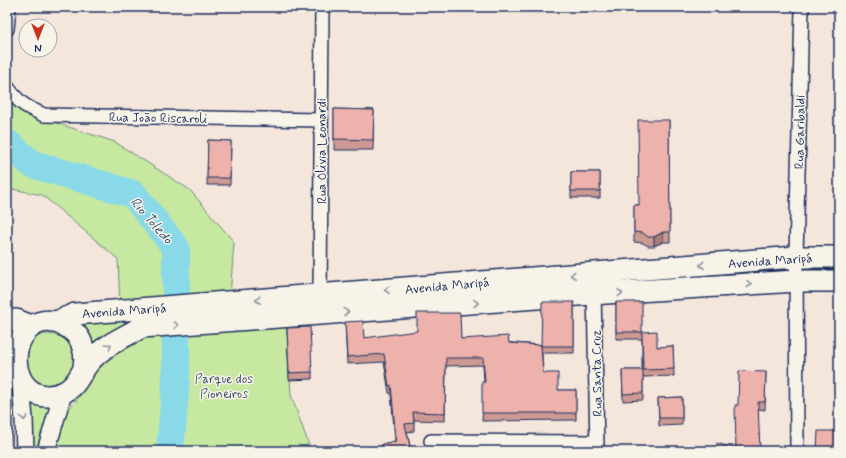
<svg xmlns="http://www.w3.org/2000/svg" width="846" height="458" viewBox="0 0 846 458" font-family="Mynerve,sans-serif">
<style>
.green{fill:#c6e8a0;stroke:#708c7f}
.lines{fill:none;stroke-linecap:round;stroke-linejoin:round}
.river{stroke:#8ad9e9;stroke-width:28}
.minor-casing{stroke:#1b2f5e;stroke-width:16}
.tertiary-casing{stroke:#1b2f5e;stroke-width:20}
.primary-casing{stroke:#1b2f5e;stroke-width:24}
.minor{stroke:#f7f3e8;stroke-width:13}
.tertiary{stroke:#f7f3e8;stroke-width:17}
.primary{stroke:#f7f3e8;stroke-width:21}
.wall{fill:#cc9993;stroke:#1b2f5e}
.shaded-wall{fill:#a67d78;stroke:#1b2f5e}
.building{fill:#edb2ab;stroke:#1b2f5e}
.oneway{stroke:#8991a3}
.labels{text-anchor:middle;stroke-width:3;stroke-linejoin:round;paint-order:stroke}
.street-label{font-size:13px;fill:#1b2f5e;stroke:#f7f3e8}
.park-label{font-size:13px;fill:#3d546b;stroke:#f7f3e8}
.water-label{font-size:14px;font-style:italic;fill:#31517a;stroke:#f7f3e8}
</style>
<rect width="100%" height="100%" fill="#f5e6dc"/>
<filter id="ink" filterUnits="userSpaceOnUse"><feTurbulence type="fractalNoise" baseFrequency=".025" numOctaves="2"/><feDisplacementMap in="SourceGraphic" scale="8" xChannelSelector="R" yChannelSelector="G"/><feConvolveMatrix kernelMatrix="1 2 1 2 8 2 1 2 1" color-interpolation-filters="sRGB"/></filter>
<g filter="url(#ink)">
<path class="green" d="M7,95L41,118L115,142L190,190L234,242L230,298L120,307L118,259L42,195L7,188Z
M139,315L89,353L66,322Z
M286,316L291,395L311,451H54L66,412L76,401L93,375L108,359L129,344L142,327Z
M45,334C71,335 74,346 76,369L57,388L31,383L23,350L36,337Z
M7,394L12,422L9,451H7Z
M29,401L43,405L52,406L41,434L36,450L32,449Z"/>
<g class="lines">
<path class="river" d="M7,143L32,164L133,194L176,248V381L170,451"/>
<defs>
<path id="minor" d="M7,29L9,7
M7,86C18,103 26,107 44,115L321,120
M594,287L597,451
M320,301L322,7
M431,441L597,442
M797,451L796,257L802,7"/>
<path id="tertiary" d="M21,385L24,419L25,451
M46,451L63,393"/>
<path id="primary" d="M7,321L16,320L31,326
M56,322L75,314L796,257H839
M83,372C85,363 86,356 83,348C79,329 56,317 38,323C0,339 14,411 62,393C78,387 80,371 91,360C105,345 124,337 142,327L606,293L796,281H839"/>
</defs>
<use href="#minor" class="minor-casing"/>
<use href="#tertiary" class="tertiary-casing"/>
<use href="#primary" class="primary-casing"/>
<use href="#minor" class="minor"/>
<use href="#tertiary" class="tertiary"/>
<use href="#primary" class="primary"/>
</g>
<path class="wall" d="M334,109L374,110L373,150H334Z
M669,120L670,242H663L654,246H648L643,243L634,242V205H639Z
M208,140L231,141L230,185H207Z
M571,172H600V198H571Z
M574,302V353H542L543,373L558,390H576V420L482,421L484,382L483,365L446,366L445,421L414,420V431L407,432L411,451H382V444L395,441L391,393H389L384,362L347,364L345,322L364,338L461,339L541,345Z
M616,302L642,332L657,347L673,346L674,376L643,377V400L623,401L622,370H642V339H616Z
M287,328L312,372V379L289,380Z
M766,372L765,410L759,409L736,449L738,405Z
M682,397V425L659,426L658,398Z"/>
<path class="shaded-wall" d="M663,232V242L654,246V237Z"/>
<path class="building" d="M334,109L374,110L373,140L334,139Z
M638,120H669L670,232H663L654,237H648L643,233L634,232V205H639Z
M208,140L231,141L230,178H207Z
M571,172H600V191H571Z
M542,302H574V346H541Z
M616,302H642V332H616Z
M417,313H460L461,339L508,336L509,343L541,345L543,373H558V390H576V413H482V382H485L483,358H446L445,413L413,412L414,423L405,424L411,451H384L382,444L396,441L391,385L389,386L384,354L347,357L345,322L363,321L364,338L417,331Z
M310,327L312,372L289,373L287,328Z
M657,331V347L673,346L674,369L643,370L642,332Z
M622,370H643V393L623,394Z
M739,371L766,372L765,402H758L760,451H715L717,443L736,449L735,405H738Z
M682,397V418H659L658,398Z
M818,431H839V451H817Z"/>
<defs><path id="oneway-chevron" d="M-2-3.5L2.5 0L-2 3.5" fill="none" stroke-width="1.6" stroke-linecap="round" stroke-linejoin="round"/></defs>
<g class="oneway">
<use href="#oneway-chevron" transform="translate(702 265) rotate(175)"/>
<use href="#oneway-chevron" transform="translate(573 275) rotate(175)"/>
<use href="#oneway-chevron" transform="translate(749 284) rotate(-4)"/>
<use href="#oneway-chevron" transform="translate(387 290) rotate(175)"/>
<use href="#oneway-chevron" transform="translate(620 293) rotate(-4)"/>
<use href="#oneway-chevron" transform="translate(258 300) rotate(175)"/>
<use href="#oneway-chevron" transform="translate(476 303) rotate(-4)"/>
<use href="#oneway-chevron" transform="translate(346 312) rotate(-4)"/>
<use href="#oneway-chevron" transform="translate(176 325) rotate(-4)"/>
<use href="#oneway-chevron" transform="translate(109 346) rotate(-35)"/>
<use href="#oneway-chevron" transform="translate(24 418) rotate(86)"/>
</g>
</g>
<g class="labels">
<g class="street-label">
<text transform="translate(158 117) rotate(1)" y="5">Rua João Riscaroli</text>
<text transform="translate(799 132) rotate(-89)" y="5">Rua Garibaldi</text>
<text transform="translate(321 151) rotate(-90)" y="5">Rua Olivia Leonardi</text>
<text transform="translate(770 260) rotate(-4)" y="5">Avenida Maripá</text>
<text transform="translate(447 285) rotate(-5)" y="5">Avenida Maripá</text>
<text transform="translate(124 310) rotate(-4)" y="5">Avenida Maripá</text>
<text transform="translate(596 373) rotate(-91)" y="5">Rua Santa Cruz</text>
</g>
<g class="park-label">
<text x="224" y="383">Parque dos<tspan x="224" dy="15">Pioneiros</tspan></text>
</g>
<g class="water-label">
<text transform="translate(152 220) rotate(49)" y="5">Rio Toledo</text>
</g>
</g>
<rect width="846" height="458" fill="none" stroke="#f7f3e8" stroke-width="24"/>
<rect x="12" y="12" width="822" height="434" fill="none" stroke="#1b2f5e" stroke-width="1.5" filter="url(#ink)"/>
<g transform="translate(38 38) rotate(180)"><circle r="19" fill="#f7f3e8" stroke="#9fa5b1"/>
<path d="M0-3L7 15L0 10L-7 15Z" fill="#c8321e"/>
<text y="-6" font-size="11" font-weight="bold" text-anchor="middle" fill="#1b2f5e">N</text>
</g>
</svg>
